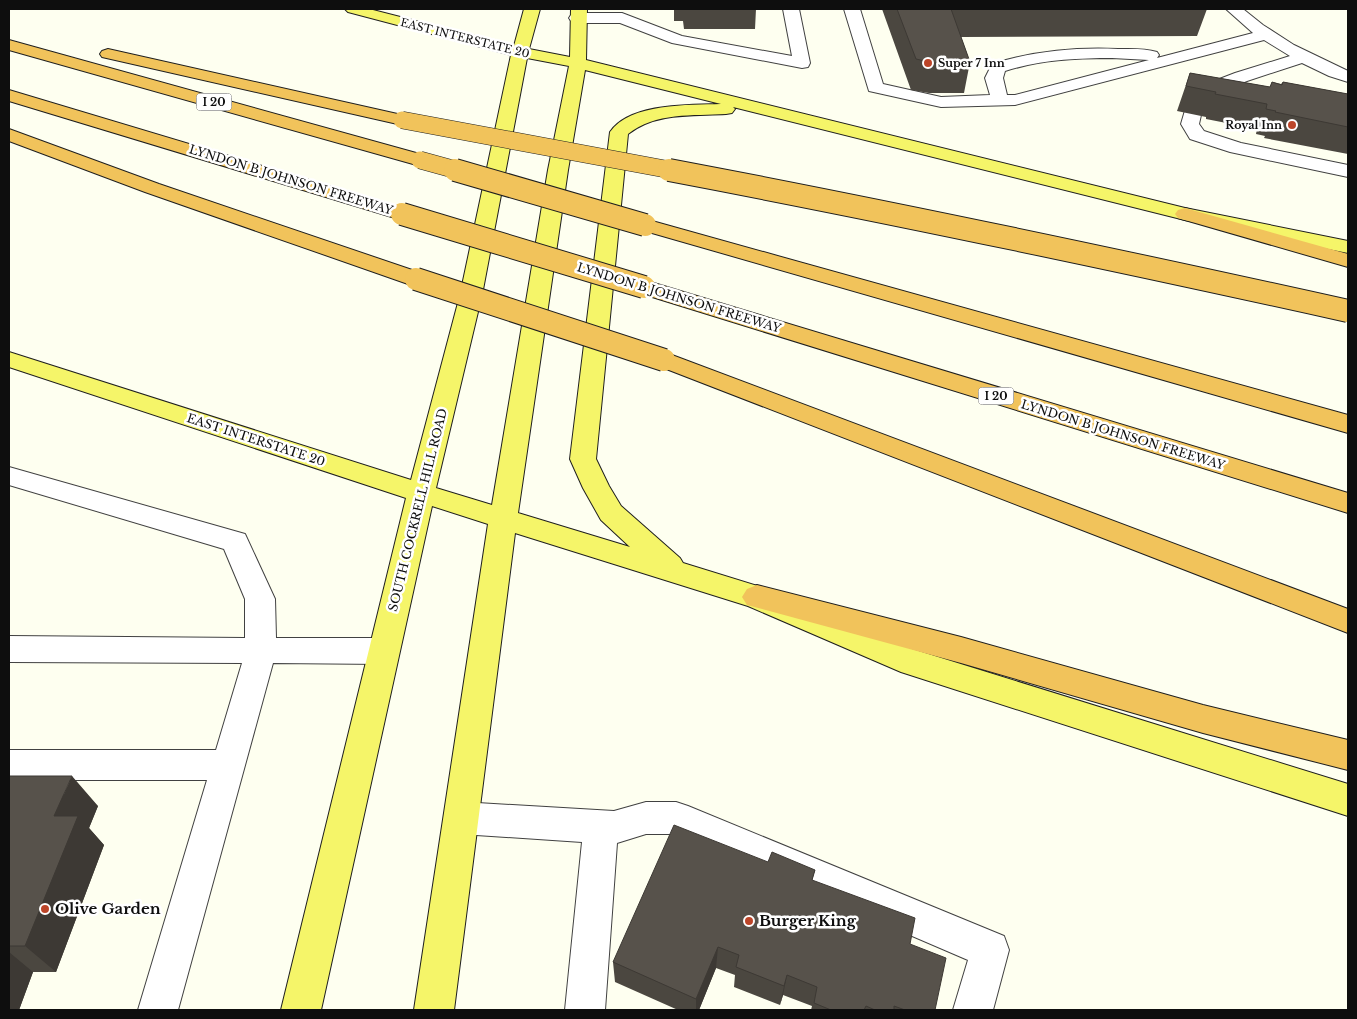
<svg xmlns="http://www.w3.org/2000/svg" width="1357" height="1019" viewBox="0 0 1357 1019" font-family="'Libre Baskerville',serif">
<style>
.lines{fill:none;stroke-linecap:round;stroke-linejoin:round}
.minor-casing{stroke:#414141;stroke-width:2}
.major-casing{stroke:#1f1f1f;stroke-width:2}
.highway-casing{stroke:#1f1f1f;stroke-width:2}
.minor{fill:#fff;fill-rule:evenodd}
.major{fill:#f5f569;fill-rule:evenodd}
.highway{fill:#f1c35b;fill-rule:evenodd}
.highway-bridge-far1-casing{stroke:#1f1f1f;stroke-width:18;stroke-linecap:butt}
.highway-bridge-casing{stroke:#1f1f1f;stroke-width:24;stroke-linecap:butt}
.highway-bridge-far1{stroke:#f1c35b;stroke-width:17}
.highway-bridge{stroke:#f1c35b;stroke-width:22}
.wall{fill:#4b4740}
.shaded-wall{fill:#3d3934}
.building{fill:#57524b;stroke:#3d3934}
.poi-dot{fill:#bc4529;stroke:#fff;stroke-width:2}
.labels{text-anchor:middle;stroke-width:5;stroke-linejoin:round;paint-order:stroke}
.far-street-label{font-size:11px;fill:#0e0e0e;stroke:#fff}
.far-poi-label{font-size:11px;font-weight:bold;fill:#0e0e0e;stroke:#fff;text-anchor:start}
.shield{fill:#fff;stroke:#565656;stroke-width:1}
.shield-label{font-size:11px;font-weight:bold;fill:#0e0e0e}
.street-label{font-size:12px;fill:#0e0e0e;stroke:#fff}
.near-poi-label{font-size:15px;font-weight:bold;fill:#0e0e0e;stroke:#fff;text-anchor:start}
</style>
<rect width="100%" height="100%" fill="#fefff0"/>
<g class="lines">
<defs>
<path id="minor" d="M783,9H799L810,63L808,67L802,68L672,43L620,23H577L571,21L569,18L571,15L577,13H622L682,36L792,56Z
M844,9H860L883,84L941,97L990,95L985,78L992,64C1034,51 1075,47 1118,49C1131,49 1144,48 1157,52L1159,55L1157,58L1253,33L1226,9H1243L1263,25L1294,45L1348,71V82L1329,76L1302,63L1247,81L1205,97L1199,124L1204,131L1241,143L1348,165V177L1230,152L1190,139L1181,124L1191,90L1235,73L1290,56L1264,40L1015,105L941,107L869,91ZM1112,58L1149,60L1015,95H1007L1003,78L1005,71C1040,60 1076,58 1112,58Z
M9,467L245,534L275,599L276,638H384L395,642L399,651L395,660L384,664L273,663L178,1010H138L207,780H9V750H216L242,663L9,662V636L245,638V599L224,549L9,485Z
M461,802L614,811L646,802H676L688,806L1004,936L1009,950L993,1010H953L968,960L675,834H646L617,843L605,1010H565L582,842L461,834L449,830L444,818L449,806Z"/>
<path id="major" d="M345,9H369L514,46L524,9H540L529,49L570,57L571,9H587L586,60L1185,208L1348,241V253L1185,220L733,107L735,109L732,113L726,114C693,116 655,112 628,134L596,459L609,486L621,506L680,558L683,563L767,589L909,648L1348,784V816L901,672L748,606L515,533L454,1010H414L488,524L432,506L321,1010H281L406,498L9,367V352L411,480L460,295L511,55L348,12ZM527,58L569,66L548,170L492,505L436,488L482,295ZM585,70L721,104C689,105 630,103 610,132L570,459L583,488L601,520L630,547L518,513L568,170Z"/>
<path id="highway" d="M9,40L427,156L430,160L427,164L420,166L413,164L9,50Z
M108,49L402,115L408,116L411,120L408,124L402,125L102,57L100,54L102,51Z
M9,90L409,210L412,214L409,218L402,220L395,218L9,101Z
M9,129L159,184L424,274L427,279L424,284L416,286L408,284L145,192L9,141Z
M1185,208L1348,254V267L1178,218L1175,214L1178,210Z
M645,219L1348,415V433L638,229L635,225L638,221Z
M644,280L1348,493V513L636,292L633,287L636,282Z
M664,352L1348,609V633L656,365L652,360L656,355Z
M757,585L961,637L1203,705L1348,740V770L1203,733L961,663L747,605L742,597L747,589Z"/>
</defs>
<use href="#minor" class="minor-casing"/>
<use href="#major" class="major-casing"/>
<use href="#highway" class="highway-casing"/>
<use href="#minor" class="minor"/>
<use href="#major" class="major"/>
<use href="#highway" class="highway"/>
<defs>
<path id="highway-bridge-far1" d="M402,120L676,171
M420,160L460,171"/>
<path id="highway-bridge" d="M455,170L645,225
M669,170C896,213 1122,261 1348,311
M402,214L644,287
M416,279L664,360"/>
</defs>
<use href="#highway-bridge-far1" class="highway-bridge-far1-casing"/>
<use href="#highway-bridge" class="highway-bridge-casing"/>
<use href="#highway-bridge-far1" class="highway-bridge-far1"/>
<use href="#highway-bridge" class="highway-bridge"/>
</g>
<path class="wall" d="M674,9H756L755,29H684L683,21H674Z
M882,9H1207L1197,36L961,37L970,62L964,93H929L911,90Z
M1190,73L1270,87L1272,82L1281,84L1283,82L1348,94V154L1264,138L1265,136L1256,134L1257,129L1206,119V117L1177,111Z
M9,776L98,806L89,828L104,845L56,972H33L19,1010H9Z
M768,862L815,870L812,881L910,944L935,1010H811L812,1006L783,995L780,1005L734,987L735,975L716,968L699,1010H678L615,982L613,962Z"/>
<path class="shaded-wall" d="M72,776L98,806L89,828L104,845L56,972L25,946L54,816Z
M718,947L716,968L699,1010H696V999Z
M9,952L33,972L19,1010H10L9,1009Z
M787,975L783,995L780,1005L784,986Z"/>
<path class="building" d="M897,9H951L970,62L934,63L916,59Z
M1190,73L1270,87L1272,82L1282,85L1283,82L1348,94V127L1275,112L1276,111L1266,109L1267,104L1215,94L1216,92L1186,86Z
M9,776H72L54,816H78L25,946H9Z
M674,825L768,862L772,852L815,870L812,880L915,918L910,944L946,958L935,1010H905L894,1006V1010H875L866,1006L864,1010H831L814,1003L817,987L787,975L784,986L736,967L739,955L718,947L696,999L613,962Z"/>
<g class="poi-dot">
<circle cx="928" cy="63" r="5"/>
<circle cx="1292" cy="125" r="5"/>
<circle cx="45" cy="909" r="5"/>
<circle cx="749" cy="921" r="5"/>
</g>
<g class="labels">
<g class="far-street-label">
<text transform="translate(465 38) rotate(14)" y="4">EAST INTERSTATE 20</text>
</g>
<g class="far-poi-label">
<text x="938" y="67">Super 7 Inn</text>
<text x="1282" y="129" text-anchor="end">Royal Inn</text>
</g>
<g class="shield">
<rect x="196.5" y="93.5" width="35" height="17" rx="4"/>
<rect x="978.5" y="387.5" width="35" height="17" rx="4"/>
</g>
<g class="shield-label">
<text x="214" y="106">I 20</text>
<text x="996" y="400">I 20</text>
</g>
<g class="street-label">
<text transform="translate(291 180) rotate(17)" y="4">LYNDON B JOHNSON FREEWAY</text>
<text transform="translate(679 298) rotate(17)" y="4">LYNDON B JOHNSON FREEWAY</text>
<text transform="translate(1123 435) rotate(17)" y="4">LYNDON B JOHNSON FREEWAY</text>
<text transform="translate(256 440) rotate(18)" y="4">EAST INTERSTATE 20</text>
<text transform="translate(418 510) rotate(-76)" y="4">SOUTH COCKRELL HILL ROAD</text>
</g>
<g class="near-poi-label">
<text x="55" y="914">Olive Garden</text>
<text x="759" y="926">Burger King</text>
</g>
</g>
<rect width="1357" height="1019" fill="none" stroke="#0e0e0e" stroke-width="20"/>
</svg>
